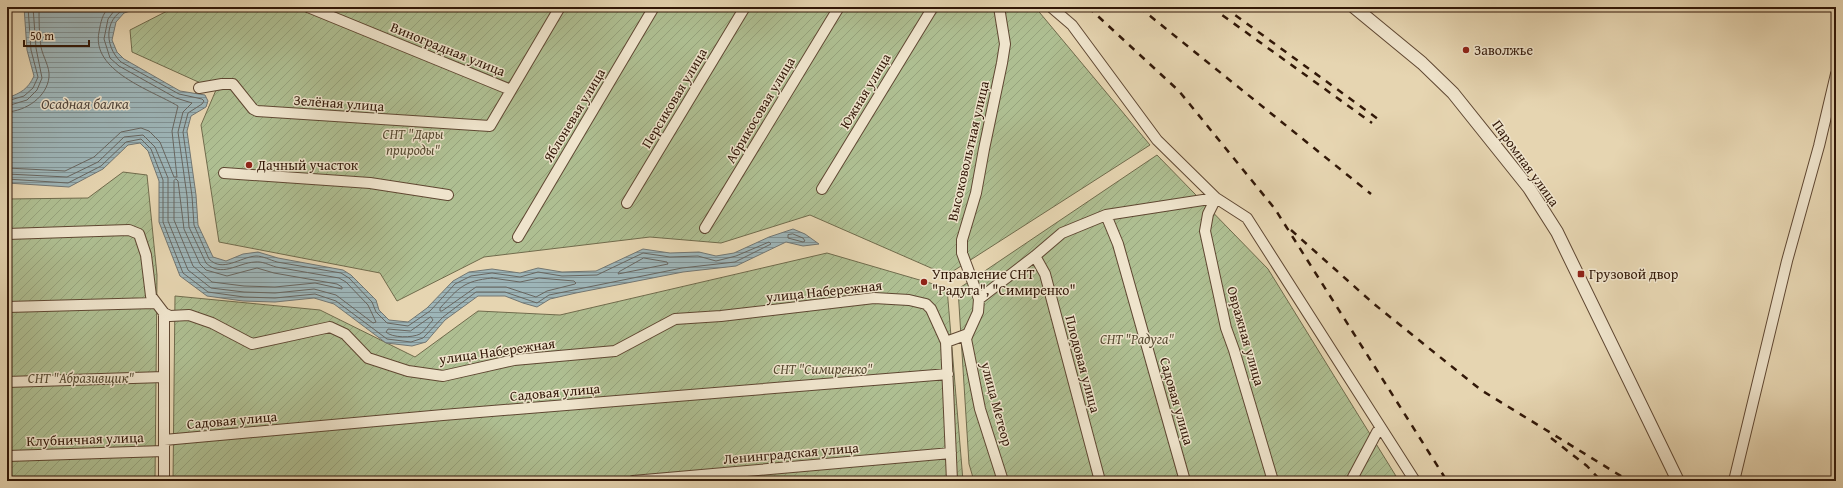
<svg xmlns="http://www.w3.org/2000/svg" width="1843" height="488" viewBox="0 0 1843 488" font-family="'Gentium Book Plus',serif">
<style>
.garden{fill:url(#garden-furrows);stroke:#706b4c}
.water{fill:url(#water-rules);stroke:#727672}
.lines{fill:none;stroke-linecap:round;stroke-linejoin:round}
.shore{stroke:#686660;stroke-width:1}
.minor-casing{stroke:#5f4732;stroke-width:12}
.tertiary-casing{stroke:#5f4732;stroke-width:14}
.minor{stroke:#efe4cc;stroke-width:10}
.tertiary{stroke:#efe4cc;stroke-width:12}
.rail{stroke:#321808;stroke-width:2.5;stroke-dasharray:7 7;stroke-linecap:butt}
.poi-dot{fill:#8f2418;stroke:#efe4cc;stroke-width:1.5}
.labels{text-anchor:middle;stroke-width:3;stroke-linejoin:round;paint-order:stroke}
.street-label{font-size:14px;fill:#321808;stroke:#efe4cc}
.poi-label{font-size:14px;fill:#321808;stroke:#efe4cc;text-anchor:start}
.park-label{font-size:14px;font-style:italic;fill:#574a31;stroke:#efe4cc}
.water-label{font-size:15px;font-style:italic;fill:#52473d;stroke:#efe4cc}
</style>
<defs>
<pattern id="garden-furrows" width="10" height="10" patternUnits="userSpaceOnUse"><rect width="10" height="10" fill="#aebe91"/><path d="M-1 1l2-2M0 10L10 0M9 11l2-2" fill="none" stroke="#96a37c"/></pattern>
<pattern id="water-rules" width="6" height="5" patternUnits="userSpaceOnUse"><rect width="6" height="5" fill="#9db5b8"/><path d="M0 2.5h6" fill="none" stroke="#819294"/></pattern>
</defs>
<rect width="100%" height="100%" fill="#e6d5b1"/>
<filter id="stains"><feTurbulence type="fractalNoise" baseFrequency=".005" numOctaves="4"/><feColorMatrix values="0 0 0 0 .2 0 0 0 0 .09 0 0 0 0 .02 0 0 0 .5 -.17"/></filter>
<radialGradient id="worn" r=".72"><stop offset=".6" stop-color="#630" stop-opacity="0"/><stop offset="1" stop-color="#630" stop-opacity=".3"/></radialGradient>
<path class="garden" d="M175,7H1035L1150,145L947,275L810,215L721,243L650,237L484,257L397,301L380,273L219,242L201,125L216,90L132,52L130,30Z
M1157,155L1268,269L1399,481H974L969,464L958,289Z
M123,172L147,175L157,275L155,481H7V199L88,198Z
M827,253L947,288L963,481H173L175,296L320,310L415,357L478,311L560,315Z"/>
<path class="water" d="M24,7H143L124,13L116,22L112,40L117,52L124,59L180,91L205,95L208,101L206,107L191,116L187,131L196,195L198,225L213,257L226,261L243,254L258,252L278,258L343,270L351,275L376,300L379,310L389,320L408,322L427,308L453,281L469,272L492,269L520,273L538,268L562,272L596,271L643,249L670,253L699,252L716,256L734,253L769,237L793,229L805,234L819,244L803,246L786,242L736,266L683,272L576,293L550,299L537,307L523,303L505,296H478L445,320L426,342L412,346L386,343L334,304L314,298L275,302L243,301L207,296L180,276L159,222V181L148,151L140,143L128,145L103,169L69,187L7,183V98C21,93 28,89 34,76L27,50Z"/>
<g class="lines">
<path class="shore" d="M7,101L24,96L33,88L38,77L31,50L28,7
M7,106L27,100L37,90L42,78L36,48L33,7
M7,112C26,111 47,97 49,77C50,67 43,57 41,47C39,34 39,20 39,7
M7,168L65,171L94,157L121,132L141,128L149,131L160,142L174,177H177L172,131L178,106C151,90 91,71 99,32C101,21 102,15 109,7
M7,174L67,177L98,162L124,137L143,135L155,147L168,178V221L188,270L211,288L244,292L275,293L314,289L336,295L373,323L376,322L368,305L346,282L339,278C318,274 297,271 276,267C269,265 262,261 255,262C237,263 222,278 206,263L189,227L187,196L178,132L183,112L192,103L176,98L119,66L110,58L104,39L108,19L117,7
M7,179L68,183L101,166L126,142L141,139L151,149L163,180V222L183,273L208,292L244,297L275,298L315,294L336,301L387,339L411,342L423,338L443,317L476,292H505L537,303L549,295L682,268L735,262L771,244L769,242L736,256L716,261L698,256L670,257L643,253L597,275L562,276L538,272L520,277L492,273L471,276L455,284L430,311L408,326L387,323L376,312L372,302L349,278L341,273C320,269 298,266 277,262C270,260 263,256 256,256C240,257 223,273 209,259L194,225L192,196L183,132L188,113L202,104L204,101L202,99L179,94L121,62C103,45 104,15 130,7
M176,179L178,181L184,229L200,264L206,270L227,276L257,268L274,273L337,284L342,287V289L315,283L275,287L244,286L212,282L193,266L174,220V181Z
M793,234L803,238L805,241L803,242L788,238V235Z
M644,258L667,262L668,264L618,274L619,272Z
M492,278L520,282L539,278L574,281L576,283L575,284L547,291L536,297L506,287H476L442,311H440V308C459,288 463,281 492,278Z
M431,317L433,320C429,324 425,331 420,334C412,338 392,338 386,332L388,329L410,331Z"/>
<defs>
<path id="minor" d="M308,7L511,90
M1051,7L1072,25L1157,140L1216,198L1208,214L1205,231L1226,328L1234,350L1273,481
M199,88L222,84H233L253,109L257,111L490,126L560,7
M224,173L370,183L448,195
M822,189L933,7
M627,203L745,7
M1106,215L1118,244L1185,481
M705,228L839,7
M7,234L129,230L139,234L146,255L151,296L164,313L170,316L189,315L212,323L252,344L330,327L345,334L368,358L408,371L443,376L514,360L615,351L675,319L721,316L874,298L909,300L926,304L931,309L946,342L952,481
M518,237L654,7
M1035,256L1045,274L1100,481
M979,299L962,253V240L976,193L984,149L1002,63L1005,44L999,7
M7,307L155,303
M968,334L966,339L980,409L1003,481
M946,342L968,334L978,312L979,299L1035,256L1062,233L1106,215L1216,198L1247,218L1415,481
M7,382L164,377
M164,440L443,415L948,374
M7,456L164,451
M164,481V313
M633,481L951,453
M1354,481L1353,477L1377,432L1381,428
M1734,481L1787,261L1819,146L1836,74"/>
<path id="tertiary" d="M1354,7L1422,63L1453,93L1529,188L1557,232L1678,481"/>
</defs>
<use href="#minor" class="minor-casing"/>
<use href="#tertiary" class="tertiary-casing"/>
<use href="#minor" class="minor"/>
<use href="#tertiary" class="tertiary"/>
<path class="rail" d="M1088,7L1179,91L1275,209L1447,481
M1139,7L1371,194
M1211,7L1372,123
M1224,7L1378,119
M1270,7L1274,10
M1291,230L1374,304L1481,390L1629,481
M1551,438L1587,466L1601,481"/>
</g>
<g class="poi-dot">
<circle cx="1466" cy="50" r="4"/>
<circle cx="249" cy="165" r="4"/>
<rect x="1577" y="270" width="8" height="8" rx="2"/>
<circle cx="924" cy="282" r="4"/>
</g>
<g class="labels">
<g class="street-label">
<text transform="translate(448 49) rotate(22)" y="5">Виноградная улица</text>
<text transform="translate(865 91) rotate(-59)" y="5">Южная улица</text>
<text transform="translate(674 98) rotate(-59)" y="5">Персиковая улица</text>
<text transform="translate(339 103) rotate(4)" y="5">Зелёная улица</text>
<text transform="translate(760 110) rotate(-59)" y="5">Абрикосовая улица</text>
<text transform="translate(574 115) rotate(-59)" y="5">Яблоневая улица</text>
<text transform="translate(968 151) rotate(-77)" y="5">Высоковольтная улица</text>
<text transform="translate(1526 163) rotate(54)" y="5">Паромная улица</text>
<text transform="translate(824 291) rotate(-6)" y="5">улица Набережная</text>
<text transform="translate(1246 336) rotate(74)" y="5">Овражная улица</text>
<text transform="translate(497 351) rotate(-8)" y="5">улица Набережная</text>
<text transform="translate(1083 364) rotate(75)" y="5">Плодовая улица</text>
<text transform="translate(555 392) rotate(-5)" y="5">Садовая улица</text>
<text transform="translate(1177 401) rotate(74)" y="5">Садовая улица</text>
<text transform="translate(997 404) rotate(75)" y="5">улица Метеор</text>
<text transform="translate(232 420) rotate(-5)" y="5">Садовая улица</text>
<text transform="translate(85 439) rotate(-2)" y="5">Клубничная улица</text>
<text transform="translate(791 453) rotate(-5)" y="5">Ленинградская улица</text>
</g>
<g class="poi-label">
<text x="1474" y="55">Заволжье</text>
<text x="257" y="170">Дачный участок</text>
<text x="932" y="279">Управление СНТ<tspan x="932" dy="16">"Радуга", "Симиренко"</tspan></text>
<text x="1589" y="279">Грузовой двор</text>
</g>
<g class="park-label">
<text x="413" y="139">СНТ "Дары<tspan x="413" dy="16">природы"</tspan></text>
<text x="1137" y="344">СНТ "Радуга"</text>
<text x="823" y="374">СНТ "Симиренко"</text>
<text x="81" y="383">СНТ "Абразивщик"</text>
</g>
<g class="water-label">
<text x="85" y="109">Осадная балка</text>
</g>
</g>
<rect width="1843" height="488" fill="none" stroke="#e6d5b1" stroke-width="24"/>
<rect x="8" y="8" width="1827" height="472" fill="none" stroke="#321808" stroke-width="2"/>
<rect x="12" y="12" width="1819" height="464" fill="none" stroke="#321808"/>
<path d="M24 40v6h65v-6" fill="none" stroke="#321808" stroke-width="2"/>
<text x="30" y="40" font-size="12" fill="#321808" stroke="#efe4cc" stroke-width="3" paint-order="stroke">50 m</text>
<rect width="100%" height="100%" filter="url(#stains)"/>
<rect width="100%" height="100%" fill="url(#worn)"/>
</svg>
